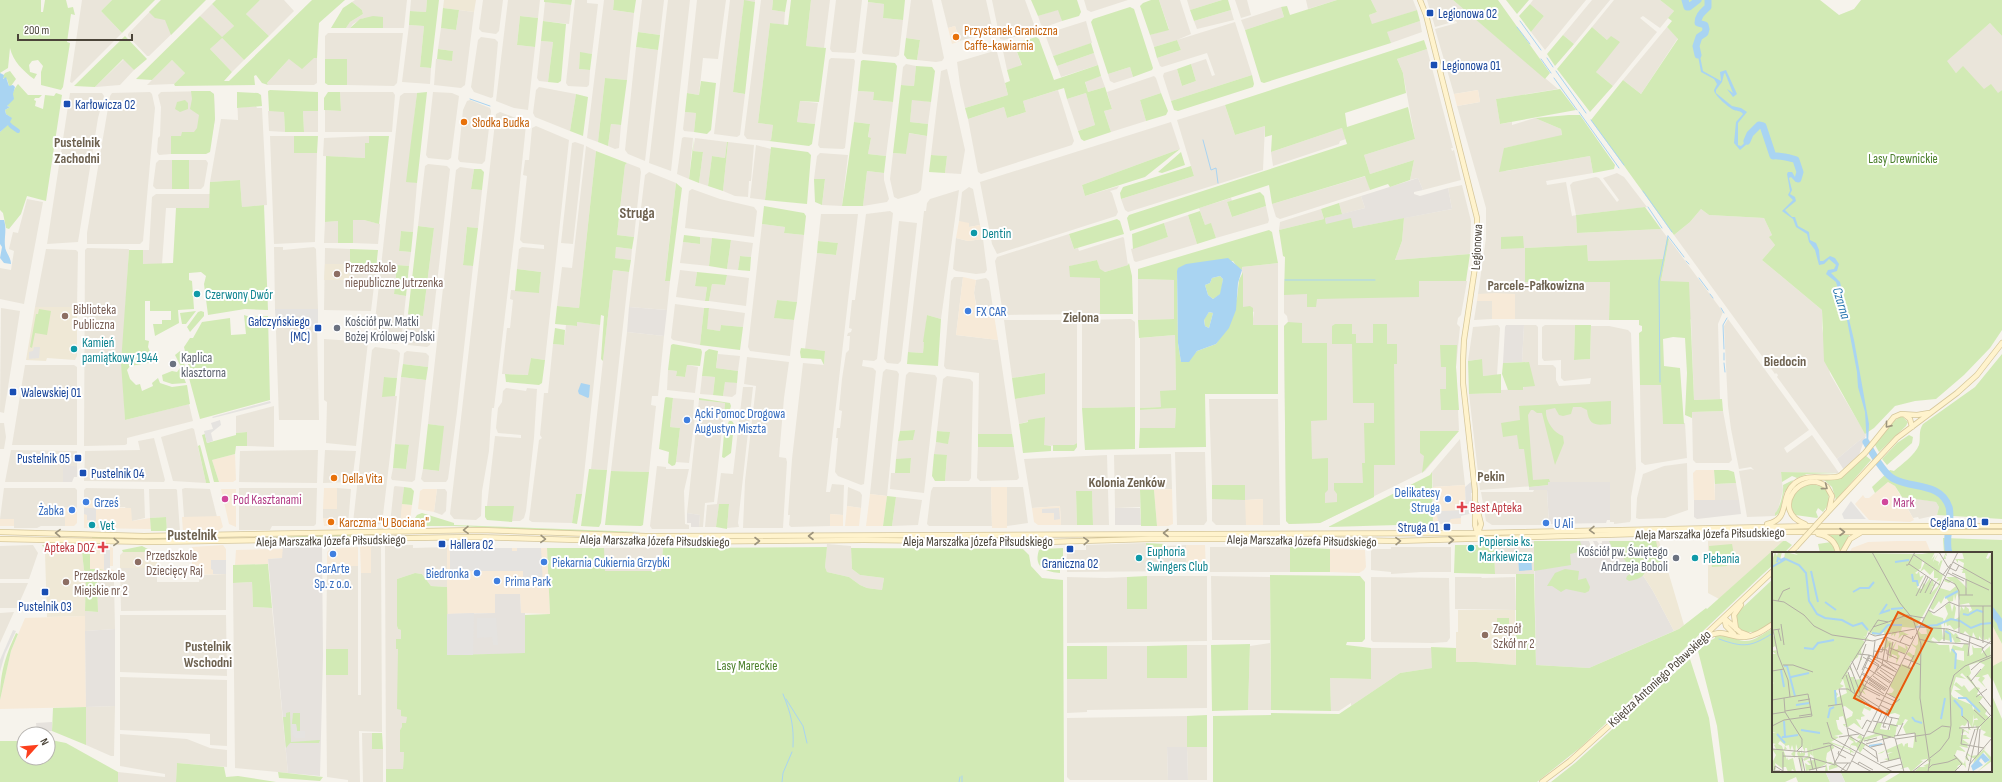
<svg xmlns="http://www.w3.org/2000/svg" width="2002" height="782" viewBox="0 0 2002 782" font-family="'Sofia Sans Condensed',sans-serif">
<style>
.residential{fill:#eae5da}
.commercial{fill:#f7ead8}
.industrial{fill:#e6e2dd}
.education{fill:#efe8d6}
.green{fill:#d2eab5}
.parking{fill:#e5e3e0}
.water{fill:#a9d4f2;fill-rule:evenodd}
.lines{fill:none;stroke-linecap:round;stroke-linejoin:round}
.stream{stroke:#a9d4f2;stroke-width:1}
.canal{stroke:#a9d4f2;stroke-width:4}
.river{stroke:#a9d4f2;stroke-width:7}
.secondary-casing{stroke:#d6c79b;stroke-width:6}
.secondary{stroke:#fff3cd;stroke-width:4.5}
.secondary-bridge-casing{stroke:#d6c79b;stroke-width:6;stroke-linecap:butt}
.secondary-bridge{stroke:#fff3cd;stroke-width:4.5}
.oneway{stroke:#9c937c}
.transit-dot{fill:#1a4fb4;stroke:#fff;stroke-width:1.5}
.food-dot{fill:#e8710a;stroke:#fff;stroke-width:1.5}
.culture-dot{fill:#0f9aa8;stroke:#fff;stroke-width:1.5}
.education-dot{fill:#8d6e63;stroke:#fff;stroke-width:1.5}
.shop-dot{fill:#3f7fe0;stroke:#fff;stroke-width:1.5}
.worship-dot{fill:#6b7280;stroke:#fff;stroke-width:1.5}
.hotel-dot{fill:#d1479c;stroke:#fff;stroke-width:1.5}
.health-dot{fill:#e0444e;stroke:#fff;stroke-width:1.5}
.labels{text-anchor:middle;stroke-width:4;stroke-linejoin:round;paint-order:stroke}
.transit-label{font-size:13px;fill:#164399;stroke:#fff;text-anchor:start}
.food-label{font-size:13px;fill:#c56008;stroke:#fff;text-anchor:start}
.park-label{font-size:13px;fill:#4a7f2a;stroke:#fff}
.culture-label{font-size:13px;fill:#0d838f;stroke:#fff;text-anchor:start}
.street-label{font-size:13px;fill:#4b4439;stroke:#fff}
.education-label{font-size:13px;fill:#785e54;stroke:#fff;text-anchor:start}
.shop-label{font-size:13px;fill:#366cbe;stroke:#fff;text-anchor:start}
.worship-label{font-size:13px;fill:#5b616d;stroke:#fff;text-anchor:start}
.hotel-label{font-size:13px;fill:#b23c85;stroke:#fff;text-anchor:start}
.health-label{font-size:13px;fill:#be3a42;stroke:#fff;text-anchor:start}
.neighbourhood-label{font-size:14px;font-weight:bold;fill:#6e6250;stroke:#fff}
.water-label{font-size:14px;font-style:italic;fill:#2e7ab2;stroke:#fff}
.quarter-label{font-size:15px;font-weight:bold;fill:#6e6250;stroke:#fff}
.inset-river{fill:none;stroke:#a9d4f2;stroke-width:2}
.inset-road{fill:none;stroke:#b2ada4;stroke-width:1}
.view{fill:#e8590c;fill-opacity:0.15;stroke:#e8590c;stroke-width:2}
.inset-edge{fill:none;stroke:#4b4439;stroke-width:2}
</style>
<rect width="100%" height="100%" fill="#f6f3ec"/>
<path class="residential" d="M82,0H112L101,11L122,33L72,83L70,82Z
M161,0L183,23L149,56H147L128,36V34Z
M260,0H284L294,11L269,36L246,14Z
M355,0H407L404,28H383V17L363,18L353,24L350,28H346L350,22L363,14L362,10L352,2Z
M411,0H427L426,12L410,11Z
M483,0H503L499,31L496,34L482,32L479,29Z
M508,0H540L538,18L520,16L517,45L535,47L528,110L514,108L496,101Z
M575,0H587V3L598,4L592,54L580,53L579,69L590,70L589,85L587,87L568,86L566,83Z
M604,0H614L613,10L634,13L627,80L605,78L598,142L587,138Z
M642,0H664L660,35L638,32Z
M668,0H690L671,171L649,163Z
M697,0H726L718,59L703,58L699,95L687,93Z
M730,0H755V2L744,1L733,92L745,94L740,135L737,137L714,134Z
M761,0H773L772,10L785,12L784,25L770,23L758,123L773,125L771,140L769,141L747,139L744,135Z
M811,0H830L824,48L806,46Z
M836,0H862L856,52L854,53L832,52L830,49Z
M911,0H932L944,58L942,61L936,62L917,60L920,40L906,38Z
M941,0H986L993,31L960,41L955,26L948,28Z
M992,0H1025L1035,27L1033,31L1004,40L1000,39Z
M1084,0H1128L1091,12L1087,10Z
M1159,0H1180L1191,34L1177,40L1235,22L1252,75L1171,101L1163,76L1164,73L1177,69L1182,86L1196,81L1191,64L1206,59L1212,76L1215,75L1207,53L1162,67L1160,66L1157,58L1181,50L1177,40L1154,47L1150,35L1169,29Z
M1187,0H1222L1190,10Z
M1235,0H1247L1251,15L1241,18Z
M1306,0H1337L1308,9Z
M1371,0H1413L1417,10L1372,25L1369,15L1377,12Z
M1427,0H1453L1558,89L1496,99L1500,124L1512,122V125L1535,118L1561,129L1562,136L1504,148L1506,171L1590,156L1593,173L1546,181L1547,185L1566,182L1572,216L1576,215L1570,185L1573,182L1596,177L1599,178L1617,202L1619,200L1603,178L1617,173L1624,177L1647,207L1576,215L1577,233L1661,229L1667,237L1663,259L1588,261L1587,245L1525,248V282H1610L1609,320L1515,319V294H1478L1486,238V208L1457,106L1480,102L1478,90L1454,94L1435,29L1457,23L1456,21L1435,27Z
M1533,0H1586L1545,50L1531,32L1544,16L1530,4Z
M1592,0H1610L1574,44L1563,35Z
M1614,0H1660L1674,11L1660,28L1643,16L1640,18L1657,32L1613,86L1596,72L1607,40L1592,27Z
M545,2L571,5L569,24L543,21Z
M868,2L884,4L883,18L903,20L899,55L896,57L863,54L862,52Z
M212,4L234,26L222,38L244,60L232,72L210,49L221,37L200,16Z
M1281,7L1284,17L1245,30L1241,20Z
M1059,9L1062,21L1045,27L1041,25L1038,16Z
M459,10L474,12L465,85L461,88L434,85L436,59L452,60L453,51L438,49L441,28L456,30Z
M1231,10L1234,20L1197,29L1194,21Z
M1086,21L1092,43L1053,56L1046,37L1048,33Z
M1420,21L1422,32L1391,43L1386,32Z
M1990,23L2002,36V90L1998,94L1984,90L1963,67L1956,73L1946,61Z
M409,25L424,26L420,67L431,68L430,84L402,82Z
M1667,27L1678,38L1641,94L1623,80Z
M328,33H403L397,83L394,86L347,85V59H325V36Z
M481,37L495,39L498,42L493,97L491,98L474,92L471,87L478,40Z
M541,41L553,42L548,82L539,81L537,78Z
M1014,44L1022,66L1007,70L1003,51L1005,47Z
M636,47L658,50L645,161L628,154L625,150Z
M1427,49L1453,148H1451L1452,151L1454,150L1461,180L1423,190L1418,178L1410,180L1414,160L1370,174L1364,155L1415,139L1403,73L1397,59Z
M994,51L997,52L1008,95L965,108L960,85L957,62Z
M1094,53L1098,65L1061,77L1057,66Z
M317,58V83L314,85H268L267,83L289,59Z
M831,58L854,59L855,61L845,148L843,149L820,148L818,145L829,60Z
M124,59L134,70L120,85L95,87Z
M172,60L185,73L174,84L147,85Z
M906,64L916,66L914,86L901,85L903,67Z
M1130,67L1133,77L1114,83L1110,81L1108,74Z
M947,69L965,150L961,174L945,173L947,156L931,155L941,71Z
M1101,76L1105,87L1088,92L1085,81Z
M1154,76L1156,78L1161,93L1140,100L1146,121L1111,132L1104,111L1112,109L1107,92Z
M539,87L576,94L570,131L535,117L533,113L536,90Z
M1058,90L1074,141L1072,145L981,174L978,172L968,119L1004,107L1007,118L1026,112L1023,101Z
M210,91L214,94L215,119L212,136L171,137V154L159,155L157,152L158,138L160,136L161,107L158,95L161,92Z
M858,91L874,92L873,100L893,102L886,156L868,154L871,138H868L870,124L854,122Z
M150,92L152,94L155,108L143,241L140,244H87V233L110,96L112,93Z
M237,92V108L256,106L257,108H262L267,205L242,207L240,180L210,182L221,119L238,120Z
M340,92H393L395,95L392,132H325V110L341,111Z
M433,92L452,93L459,96L451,158L448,160L428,158L426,155Z
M70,93H102L104,96L98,118L78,242L47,244Z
M404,93H417L407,181L417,183L413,232L401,231L399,251L411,252L409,266L397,265L394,294L406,296L401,341L397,344L373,341V339L398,112L400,96Z
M1086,93L1095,125L1078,131L1067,99Z
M912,99L931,102L928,124L910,122Z
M470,100L490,108L491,111L485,161L482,164L460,162L458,159L463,110L467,101Z
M800,101L818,103L815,124L797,122Z
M1225,105L1235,135L1265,126L1263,170L1128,212L1125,210L1121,199L1194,176L1177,120Z
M268,111H284L285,132L269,131Z
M303,111H318V132H304Z
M500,112L524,121L526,125L515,230L494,408H492L491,420L489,451L482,491L481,516L476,520L454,519L450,514L496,114Z
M685,112L696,113L694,132L684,131L683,129Z
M1171,122L1180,149L1082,185L1085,196L1119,186L1117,189L1110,191L1112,193L1118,212L1116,216L997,254L992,244L980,182Z
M611,124L621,125L619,148L615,149L608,146Z
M536,126L569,140L545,360L531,358L529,375L502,374L507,328H510L513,300L510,299L511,290L539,292L541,272L517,269L519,249L522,247L544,249V245L523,243L520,240L527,176L523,175L525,160H529L532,128Z
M1342,128L1346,139L1340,141L1339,144L1273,166L1271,152Z
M908,133L927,136L921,190L918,193L898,199L894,197L890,179L893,153L906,154Z
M270,136H294V153H317L315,242L274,244Z
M369,136V143H365V158L323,156L324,138Z
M684,137L693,138L689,179L677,174L682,138Z
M695,138L727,142L725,158L712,156L708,186L699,183L703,152L693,151Z
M575,142L584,145L573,244L561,243L572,143Z
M728,142L754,145L751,181H749L748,197L735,196L723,191Z
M756,145L771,149L765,200L750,198Z
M586,146L596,151L579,308L557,306L562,267L572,268Z
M820,153L848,155L842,206L822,205L825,180L814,179L817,156Z
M159,160H172V189H156L153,186L156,163Z
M189,160H206L208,163L204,186L201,189H189Z
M627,163L640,168L641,172L634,237L617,235L625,165Z
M428,164L447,166L450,169L430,345L427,347L408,345L405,342L408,314L423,316L434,228L418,226L425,166Z
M460,167L474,169L471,189L482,190L478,228L467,227L463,264L473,266L457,412L448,479L446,482H424L421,479L423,469L439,471L443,426L428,424L456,170Z
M867,171L884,173V180L889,199L887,202L863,206Z
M649,172L676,183L665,280L670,281L667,310L629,307L645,175Z
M1366,176L1370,190L1280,219L1276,217L1272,204Z
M1462,185L1471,221L1470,254L1395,260L1402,241L1404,218L1452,209L1448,188Z
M969,187L973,189L980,225L969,227L959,221L962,192Z
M692,189L720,199L754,207L757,211L754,237L685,228L689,191Z
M959,190L941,319L927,315L923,353L908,352L924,211H926L927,203L930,199Z
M156,194H210L209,208H166L162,264H143V250H149L152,197Z
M1361,196L1365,208L1342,214L1339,203Z
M1231,198L1232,201L1227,202L1232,217L1266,206L1269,220L1268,223L1216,238L1211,224L1205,225L1199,208Z
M27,199L43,202L24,304L0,299V268L11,270L14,251L9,249L13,232L18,233Z
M1321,209L1324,219L1279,230L1280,222Z
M1701,209L1709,215L1764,218L1772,235L1770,237L1775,245L1762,260L1822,310V328L1830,374L1866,435L1837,459L1777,377L1778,375L1776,373L1775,374L1674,235L1690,222Z
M890,211L893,213L877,359L874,361L863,360L862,366L873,368L876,371L864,484L861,485L838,476L835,472L838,438H836L837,428H840L842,411L839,410L842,379L846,353L849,350L850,336H847L848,333L851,332L852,329L849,328L852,300H855L866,214Z
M821,214H858L826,492H830L832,484L844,485L843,515L831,514L830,526L791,527L789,525L790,515H788L792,459L803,363L824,365L825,351L805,349L817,253L836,255L838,243L818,241Z
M1188,215L1197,244L1136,262L1134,261L1131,249L1168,237L1164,223Z
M353,220H364L380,224L378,244L353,243Z
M338,221V243H324L325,222Z
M899,221L917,223L901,361L898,364L887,363L884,359Z
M762,224L785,227L784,233L804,235L797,302L777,300L775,318L794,320L790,356L750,351L748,347Z
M1069,234L1074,249L1078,248L1079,251L1123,237L1124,238L1128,265L1105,272L1100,270L1097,260L1070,266V277H1100V314L1003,315L995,261L997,257Z
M700,237L712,238L709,266L680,263L683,242L700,244Z
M956,238L968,241L983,239L987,270L985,273L976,274L956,271L953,269Z
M1669,239L1723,312L1718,324L1720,399L1694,400L1691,320L1661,281Z
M731,240L753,243L751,257L740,256L738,270L727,269Z
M274,247H283V250L314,247L316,249L318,309H275Z
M616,247L632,249L631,260L614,258Z
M87,248L129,249L122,363L125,420L189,404L193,421L127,438V444L125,445L84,446L85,250Z
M325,248L350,249V264L376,269L371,311L324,310Z
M46,249L76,250L78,252L77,307H35Z
M1278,263V325H1252L1254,312L1243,307L1242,267Z
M613,270L629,272L607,470L591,469Z
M680,270L697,272L695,285L707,287L705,301L676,297Z
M727,275L749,278L746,306L709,301L712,284L725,285Z
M954,277H963L956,335L998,340L1012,434H978L979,373L946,369L944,366L951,281Z
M986,278L989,281L994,315L993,317L979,319L974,293L976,280Z
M1138,279L1174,280V319L1138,320Z
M1284,281H1467L1461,315L1458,318L1457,324L1460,327L1456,367L1459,430L1425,471L1320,523L1289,524L1286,521L1284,326L1288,322L1287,316L1284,313Z
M1477,301H1492V319L1474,320Z
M675,304L704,308L700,345L673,340L671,338Z
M1,308L20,311L4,413L0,412Z
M709,308L745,313L743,327L721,325L720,331L706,329Z
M1131,319L1135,322V407L1082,408V320Z
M1728,319L1809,430L1784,448L1787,453L1812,435L1839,473L1781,472L1783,490L1778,510L1775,513V516L1747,517L1739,471L1751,469L1754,470L1751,467L1739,469L1731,429L1728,406L1724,326Z
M1004,320H1077V443L1075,445L1044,446V417L1019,424L1015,399L1044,394V373L1012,378Z
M577,322L600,325L582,494H576L572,523L532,522L529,520L539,440L542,438L540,435L544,393H548L553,344L564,345L566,325L576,326Z
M1498,325L1500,328L1497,375L1482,376V359L1468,361L1473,327Z
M1524,325H1536L1538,327V365H1553L1556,368V380L1559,386L1590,384L1591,378L1564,381L1561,378V360L1544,361L1542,358V327L1545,325H1575L1574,360L1590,359L1591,326H1609L1628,330L1631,333L1636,469L1631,497V519L1630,522L1614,524V522H1610L1609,482H1552L1548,485L1480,490L1469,394L1501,393V390L1523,389L1529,362H1522Z
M278,326H317L319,420H279L276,331Z
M627,332L664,336L658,396H652L651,405L656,406L649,472L611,471Z
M1175,335L1176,390L1161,407L1140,408V338Z
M324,339L368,342L356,446L326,443L327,402L324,400Z
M375,347L397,350L400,353L397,378L385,377L383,396H397L382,524L360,525L353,523L372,350Z
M407,351L426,353L429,356L428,367L403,364L404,353Z
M718,354L740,356L738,371L716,368Z
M747,357L789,362L784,398L779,457L786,458L787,462L783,528H743L745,481L756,386L744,384Z
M25,365H74L77,367V445H12Z
M687,365L698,367L695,393L667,390L668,370L677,371L676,376L685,377Z
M886,369L897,371L899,374L887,496L870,494L881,388L883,372Z
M909,372L935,375L937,378L924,493L890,489L891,473H910L911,459H896L898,441L913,440L914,430L900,431L906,375Z
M702,376L715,377L713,395L700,394Z
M947,376L970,379L973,382L971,478L969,481H945L947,456L934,454L936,442L948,443L949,432L937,431L943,379Z
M401,377L426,380L415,480L412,482L392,480L391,478L393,468L406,469L409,446L395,444Z
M725,381L737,383L736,394L732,397L723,396Z
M1640,385H1662L1663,424L1685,423L1687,458L1645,465L1641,462Z
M743,387H753L738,523L739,527L727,528L729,505L721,504L719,505L716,527H705L707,505L717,504L721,473L733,474Z
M506,388L526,391L527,388L537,389L534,438L526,511L524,518L520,521H512L513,506H487L495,436L521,438V435L498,433L496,428L498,408L502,402L503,391Z
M673,398L694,400L693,415L695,416L689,463L676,462L680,428L670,427Z
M1209,399H1278L1280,525H1263V499L1246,500V525H1216L1212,521V499H1245V485H1212Z
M699,400L725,403L714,502L705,503L703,527H699L700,515L687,513Z
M274,406V447L247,446V432L236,433V416Z
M1176,408L1175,428H1140V410Z
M1723,411L1732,460L1729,463H1696L1693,460L1692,412Z
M0,423H4L6,437L4,449H0Z
M192,428L194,429L206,483L173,481L161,437Z
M154,438L165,480L164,482L84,481L85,451L140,450L138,441Z
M1460,439L1465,485L1433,487L1432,472Z
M978,447H1014L1019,478L1017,480L980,481L977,478Z
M11,450L77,451V466H63V482H5Z
M318,450L317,483L239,482L240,451Z
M325,450L356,451L352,482L323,483Z
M1175,452H1205L1207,521L1204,525H1177Z
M1171,454L1172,489L1140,490V507L1115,508L1114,455Z
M1107,455L1109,525H1093L1092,491H1076L1077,525H1061L1060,506L1032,508L1024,459Z
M1687,463L1688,510L1665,518L1639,519L1636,518L1637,498L1643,474L1664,466Z
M657,466L666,467V469H689L684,491L685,524L689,525V529H652L650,526Z
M1736,483L1739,500H1715V484Z
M395,486L404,487L401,519L400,524H390L394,487Z
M848,487L860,492L862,495L861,508L847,506Z
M933,487H991L992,526H929L927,524L931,491Z
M1007,487H1023L1028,523L1007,526Z
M4,488H75L77,490V507L65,508V526H41L37,528H14V519H0Z
M86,488L144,489L145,518L132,521L125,507H99L90,500H84V490Z
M185,488L210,489L217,517H184L182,489Z
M239,488H317L316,524L314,526H272L270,530H239Z
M337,488L351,489L348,525H336V518H323V509L337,508Z
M149,489H176L177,490L180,532H167L166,517L150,518Z
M437,489H445L447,492L446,511L442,515L434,512Z
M1534,490H1547L1549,525H1492L1486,521L1481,492H1533Z
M1901,496L1936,502L1939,507L1937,515L1919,519L1918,517L1913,518Z
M896,497L922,500L918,525L892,526Z
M1534,541V574H1495L1494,546Z
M1146,543L1147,549H1166V546L1186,545L1187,571L1067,572V550H1086V545Z
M827,544L851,546L852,569L860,575L884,578L882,590L867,588L860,585L849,577L827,572L825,567Z
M33,545L38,553L29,579H0V546Z
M385,545H413V548L447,547V587L431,586L422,574L415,573L397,579V626L398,629L401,630L402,633L401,640H396V648H398L401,710L407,717V724L400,730V752H404L403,769H386Z
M371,546H381L382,732L359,731L360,782H348V780L327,777L326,675H348V658L347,649H326L327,573V570H347V566H358V695H361V573L371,572Z
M1210,547H1290V572H1210Z
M1391,547H1451V572H1421L1391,574V572L1371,570V551L1373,549H1391Z
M604,548H663L661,571H604Z
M120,568H157V582H199L200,575L226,574V610L121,611Z
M1147,576H1207V641L1067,643V577L1106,578L1127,577V609H1147Z
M1211,576L1270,577V640H1212Z
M1371,577L1449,578L1450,638L1447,642L1432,643L1373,642L1371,640Z
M1455,577H1481L1482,578L1515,577L1516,610L1455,609Z
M98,581L114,582L115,629L85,631V611L98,612Z
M252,582L253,607L272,608L288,773L235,768L233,583Z
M0,583H28L17,608H0Z
M14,612L0,643V613Z
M120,615H226L227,676L120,672Z
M1270,643L1271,710H1248L1250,646Z
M1187,645H1207V708L1087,710V712L1067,713V679H1107V646H1147L1148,678H1187Z
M1371,648H1432V668L1400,673L1351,706V703L1339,711H1331L1330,678L1371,679Z
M120,677L227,680V746L210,745V734L120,730Z
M115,706L114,756H111L86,745V707Z
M1187,716L1188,747H1207V780H1188L1187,747H1167L1168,780H1070L1067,777V718Z
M362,733H372V749H383V782H363Z
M120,734L187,739L210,748L227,750V767L177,763L176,782H118V772L165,777V774L120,766Z"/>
<path class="commercial" d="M955,26L960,41L952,44L948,28Z
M1478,90L1480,102L1457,106L1454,94Z
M959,221L969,223V227L980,225L983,239L968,241L956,238Z
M963,277L976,280L974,293L978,318L993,317L994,315L998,340L956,335Z
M1495,293L1515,294V319H1492V301H1477L1478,294Z
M235,454L236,480L233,482H219L212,460Z
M1696,470H1714L1715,500H1694L1693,473Z
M1888,482L1895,486L1914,520L1910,522L1869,520L1855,504L1863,495L1865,498H1869Z
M1465,485L1466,510L1461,516V524H1433V487Z
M991,487H1007V528H992Z
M324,488H337V509H323Z
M221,489H236V527L229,524Z
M423,489H437L434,512L418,509L420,491Z
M1172,489L1173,524L1168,526H1157L1154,490Z
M870,494L887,496L883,526H866Z
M1263,499V525H1246L1245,500Z
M84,500H99L100,507L131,508L132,521L150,518L151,529L84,528Z
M402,504L412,505L410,521L407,524H400Z
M847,506L861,508L859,526H845Z
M1060,506L1061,525H1038L1034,522L1032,508Z
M65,507H77V523L74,526H65Z
M830,514L843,515V526H830Z
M220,516L223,527L218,531L183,532L182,517Z
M323,518H336V525L324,526Z
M0,519H14V526H0Z
M1897,541H1926L1931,553H1849L1852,548L1868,542Z
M107,545L113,548V566H110V569L114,570V582L98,581L97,570H88L82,552H93V546Z
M223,545L226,549V574L194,575L192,574V547Z
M447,545H468L472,548H547L550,614L521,613L520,594H495V613L447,614Z
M1186,545H1205L1206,571H1187Z
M360,546H371V573H361Z
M358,547V566H348V570H327V552L330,549Z
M283,549V558L268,559V564L235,565L236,550Z
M1330,549L1365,550L1366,567L1364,570L1359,573L1330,572Z
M85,616L86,707L0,709V700L11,651L25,618Z
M1991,623L2002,644V661L1991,667Z"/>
<path class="industrial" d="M1418,178L1423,190L1414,192V194L1420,196L1448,188L1452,209L1353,228L1326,224L1325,218L1365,208L1361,196Z
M629,307L667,310L664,336L627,332Z
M1506,325H1524L1522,362L1503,363L1505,327Z
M1866,435L1859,455L1844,470L1837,459Z
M63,466H77V477H74L72,482H63Z
M1548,482H1610V520H1607L1606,523L1549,524L1547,490H1529V487L1548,485Z
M1694,500H1739L1741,514L1697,519L1694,517Z
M1115,508H1140L1141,525H1115Z
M687,513L700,515L699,527H691V523H687Z
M1534,541H1589L1592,549L1596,547L1593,541H1597L1599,544L1602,543V541H1621L1653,591L1674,631L1589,668L1536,665Z
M283,546L322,547L323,656L320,776L288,773L268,559L282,558Z
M495,594H520L521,613H525L526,654L447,655V614L495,613Z
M115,629V706L86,707L85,631Z
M52,722V731H37L36,723Z
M1167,747H1187L1188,780H1168Z"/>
<path class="education" d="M444,0H476L474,12L443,8Z
M325,264H350L349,280H324Z
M35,307H77V356L75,360L47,358L46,361L26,360Z
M1621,541H1659L1684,625L1679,629L1674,631L1653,591Z
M1708,541H1783L1719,599L1708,593Z
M47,552H82L84,570L86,572L85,616L47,617L45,553Z
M123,552H150L157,555V568H120V555Z
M1458,610H1515L1516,665L1476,662H1456V632H1458Z"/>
<path class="green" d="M0,0H41V12H43L45,0H66L68,8L73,7L75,15L71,14L67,42L70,43L63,87L61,90L41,85V72L43,66L38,60L32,61L29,65L30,72L37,74L34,79C23,71 13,61 10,48L8,68L0,73Z
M112,0H155L122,33L101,11Z
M161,0H206L171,35L165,20L155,18L149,12Z
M216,0H260L246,14L269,36L244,60L222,38L210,49L232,72L224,81H229L312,0H345L319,23L317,58H314L302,69L289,59L267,83L268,85L262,83L256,75L254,76L255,85L175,86L174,84L185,73L172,60L152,80L136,79L200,16L222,37L234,26L212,4Z
M427,0H439L431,68L420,67L424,26L409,25L410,11L426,12Z
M544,0H572L571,5L544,2Z
M614,0H636L634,13L613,10Z
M744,0L755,2L745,94L733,92Z
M773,0H787L785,12L772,10Z
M791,0H811L806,46L826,48L819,102L800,101L797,122L815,124L812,144L809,146L769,141L771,140L773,125L758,123L770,23L788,25Z
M868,0H905L903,20L883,18L884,4L868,2Z
M1031,0H1077L1081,12L1079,16L1062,21L1058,10L1038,16Z
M1151,0H1159L1169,30L1150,35L1140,6L1143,3Z
M1222,0H1228L1231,10L1194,21L1190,10Z
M1337,0H1371L1377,12L1369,15L1372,24L1417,10L1420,21L1387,32L1391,43L1264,83L1261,82L1245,30L1284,17L1281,7L1287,6L1290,15Z
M1453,0H1498L1550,73L1545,79Z
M1506,0H1529L1517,14Z
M1660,0H1820L1839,15L1854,9L1861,0H2002V36L1990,23L1947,61L1956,73L1963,66L1984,89L1991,84L1998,93L2002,90V330L1990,348L1964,375L1936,399L1915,401L1895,406L1874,428L1865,434L1824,361L1822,310L1762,260L1775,245L1769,237L1772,235L1764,218L1709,215L1701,209L1690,222L1674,235L1591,120L1623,80L1641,94L1678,39L1667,27L1672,21L1668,18L1674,11Z
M352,2L362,10L363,14L350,22L346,28H331L343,8Z
M1530,4L1544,16L1531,32L1519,16Z
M1130,7L1134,9L1153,68L1152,70L1133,77L1130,67L1108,74L1091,22L1093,19Z
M443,8L459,10L456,30L441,28Z
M373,16L383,17V28H350L360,19Z
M520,16L538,18L535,47L517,45Z
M543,21L566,24L561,81L558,83L548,82L553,42L541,41Z
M1592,27L1607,40L1611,36L1620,42L1596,72L1613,86L1590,112L1557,69Z
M638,32L660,35L658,50L636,47Z
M1563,35L1574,44L1555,66L1547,54Z
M125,36L147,59L134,70L123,59L95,87L74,86Z
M1036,37L1039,39L1054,80L1098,65L1101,76L1085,82L1088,92L1105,87L1112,109L1104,111L1111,132L1084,141L1081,139L1078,131L1095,125L1086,93L1067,99L1064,88L1023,101L1026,112L1007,118L1004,107L968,119L965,108L1008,95L1005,83L1010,81L1007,70L1022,65L1014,44Z
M906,38L920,40L917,60L907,59L904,55Z
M1177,40L1181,50L1157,58L1154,47Z
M1424,40L1427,49L1397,59L1403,73L1406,93L1345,113L1347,127L1408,107L1415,139L1364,155L1370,174L1414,160L1410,180L1390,187L1388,184L1370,190L1365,176L1272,204L1269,185L1130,231L1127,218L1129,215L1347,144L1342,128L1271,152L1272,135L1265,137V126L1235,135L1225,105Z
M1091,43L1094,53L1057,66L1053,56Z
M438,49L453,51L452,61L437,59Z
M580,52L592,54L590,70L579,69Z
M325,59H347V85H328L325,83Z
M863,60L895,63L897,66L893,102L873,100L874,92L858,91L861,61Z
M1191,64L1196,81L1182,86L1177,69Z
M916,66L932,67L935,71L931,102L912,100L910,122L928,124L927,136L909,133L906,154L893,153L901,85L914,86Z
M10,71L16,79L11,86H9L7,79L2,78L5,73Z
M1252,75L1254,84L1253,87L1178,111L1174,110L1171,101Z
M605,78L627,80L621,125L611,124L608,146L598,142Z
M701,81L716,83L711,130L707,134L694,132L696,113L685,112L687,93L699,95Z
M18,84L28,95H42L39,98H35L34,100L36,101L35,106L43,109L45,95L54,96L56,93L62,95L46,201L27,196L21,214L9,229L6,228L3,213L0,210V132L10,122V117L6,114L5,110L10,107L7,106C11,100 13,89 18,84Z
M1560,89L1576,110L1500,124L1496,99Z
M270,90L318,92V111H303L304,132H285L284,112L269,111L268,91Z
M191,91H210L214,94L215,119L210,152L206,154H171V136H181L182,132H194L197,128L199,115L190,109L192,99Z
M237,92L258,93L261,95L262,106L237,108Z
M328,92H340L341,111L324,110V98Z
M427,92L417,183L406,182L417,93Z
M1161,93L1168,111L1166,115L1146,121L1140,100Z
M576,94L588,97L583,136L570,131Z
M185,100L188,103V109L180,112L175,109L177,102Z
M1569,115H1580L1615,165L1614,169L1593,173L1590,156L1499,172L1504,148L1562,135L1561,129L1535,118Z
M854,122L870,124L868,137L871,138L868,154L886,156L884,173L867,171L863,206H842Z
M294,136H318L317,153H294Z
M369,136H389L379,224L364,220H353V243H338V221L325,222L326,156L365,158V143H369Z
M694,138L693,151L703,152L699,183L689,179Z
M727,142H728L723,191L708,186L712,156L725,158Z
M771,147L808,152L811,155L807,204L765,200Z
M1180,149L1145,177L1085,196L1082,185Z
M596,151L627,163L625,165L617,235L634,237L632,249L616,247L615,258L631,260L629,272L613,270L603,361L601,359L604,316L601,315L600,325L577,322V326L555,324L557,306L579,308Z
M1181,152L1185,165L1162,173L1158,172Z
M931,155L947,156L945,173L929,172Z
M172,160H189V189H172Z
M1191,166L1194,176L1121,199L1120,193L1123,187Z
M474,169H481L484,172L482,190L471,189Z
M814,179H825L822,205L815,202Z
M240,180L242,207L264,205L268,310L245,309L208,315L204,284L206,276L201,272L189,273V280L192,281L194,309L178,310L179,323L155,336L153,324H162V320H171V311H150V301H145V340L149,341L148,347L154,360L148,363L130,366L127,370L130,379L136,385L140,384L142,391L153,386L152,383L158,378L160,383L172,387L187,385L190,404L125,420L121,363L129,250H143V264L173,263L176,208H209L210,182Z
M676,183L682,188L670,281H665Z
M1260,192L1264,196L1266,206L1232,217L1227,202Z
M1339,203L1342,214L1325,218L1326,224L1351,218L1353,228L1404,218L1402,241L1395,260L1470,254L1466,281H1419V297L1317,299L1316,307H1307V294L1284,295L1285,257L1283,256L1279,230L1324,219L1321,209Z
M764,206L804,213L806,216L804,235L784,233L785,227L762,224Z
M1645,207L1661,229L1577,233L1576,215Z
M1200,211L1205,225L1211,223L1216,238L1197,244L1188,215Z
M1117,219L1120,221L1124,234L1074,249L1069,234Z
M1164,223L1168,237L1133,249L1132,234Z
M418,226L434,228L423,316L408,314Z
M467,227L478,228L473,266L463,265Z
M1269,230L1272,232L1278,263L1242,267V270L1237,267L1233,261L1177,271L1178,343L1181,362H1187L1197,351L1216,344L1220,338L1237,298L1239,280L1243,272V307L1250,306L1253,308V325H1278V394H1205L1206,447L1139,448L1140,428H1175L1176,408L1140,410V408L1161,407L1160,391L1176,390L1175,335L1139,338L1138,320L1174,319V280L1138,279V269Z
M401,231L413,232L411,252L399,251Z
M684,235L700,237V244L683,242Z
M1523,236L1524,248L1501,249V237Z
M1667,237L1669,239L1661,281L1689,282L1694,400L1722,399L1723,411L1692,412V418L1685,415L1687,373L1685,338L1673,337L1663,339L1664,366L1680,368L1684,424H1663L1661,385H1640L1639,333L1642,331V326L1639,325V320H1609L1610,282H1525V248L1587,245L1588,261L1663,259Z
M712,238L731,240L727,269L709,266Z
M818,241L838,243L836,255L817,253Z
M350,249L378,250L376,269L350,264Z
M740,256L751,257L750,271L738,270Z
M1097,260L1100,269L1105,272L1128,265L1129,263L1132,276L1133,314H1100V278L1070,277L1069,266Z
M397,265L409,266L406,296L394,294Z
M517,269L541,272L539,293L515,291Z
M697,272L727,275L725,285L712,284L709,301H705L707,287L695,286Z
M1220,276L1223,279L1221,294L1213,299L1208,295L1205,285L1210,283L1212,278Z
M777,300L797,302L794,320L774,318Z
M704,308H709L707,329L720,331L721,325L743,327L740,350L700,345Z
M39,309L51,311L47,335L35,333L32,348L30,347L36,314H38Z
M196,311L186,324H182L180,313Z
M201,311L204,312V316L190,332L187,327L198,312Z
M1209,312L1213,313L1209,328L1205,326L1204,319Z
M244,315L250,317L268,316L270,400L200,419L189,378L190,373L184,347L190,338H193L202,322L230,318L231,335L246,334Z
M927,315L941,319L938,366L907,364L908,352L923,353L924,342H923Z
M1288,322L1302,323V343H1327V420L1311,421L1312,459L1328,458V490L1325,493V503L1337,502V494L1334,490V483H1363L1362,463H1365L1364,423H1374V403H1353L1352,344H1332V326L1335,324H1352V334H1356V343H1373V324H1387V344H1397V364H1394L1395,465H1374V497L1320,523L1289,524L1286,521L1284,326Z
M1575,325H1591L1590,359L1574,360Z
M555,328L565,330L564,345L553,344Z
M673,344L701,349L702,352L700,366L687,365L685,377L676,376L677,371L668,370L671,345Z
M1440,345H1457L1456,367L1459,410H1441L1440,389H1446V367H1441Z
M801,348L825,351L824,365L821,359L801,358L800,352Z
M709,349L718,351L716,368L738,371L737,383L725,382L723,396L713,395L715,377L702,376L705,352Z
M180,351L184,355L185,375L175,355Z
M2002,354V519L1937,515L1939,507L1936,502L1902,497L1895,486L1888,482L1875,493L1872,487L1890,470L1894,471C1902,464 1915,455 1919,445C1921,438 1918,431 1923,424L1975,387Z
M531,358L545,360L542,383L539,385L506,382L505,374L528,375Z
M1482,359L1483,376L1501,374V393L1469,394L1468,361Z
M1529,362L1535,386L1523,387V390H1508L1502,374L1503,363Z
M403,364L428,367L426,380L401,377Z
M180,368L186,383L172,384L163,381L162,375L172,371L177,372Z
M1045,373V394L1015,399L1012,378Z
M384,377L397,378L395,396L382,397Z
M666,397L673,398L670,427L680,428L676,462L675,465L672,466L668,463L669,452L659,449L665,398Z
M699,398L730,403L731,406L729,413L724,414L725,403L699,400Z
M1611,401V424C1597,425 1589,427 1587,410L1581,407H1573L1571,414L1563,416L1559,415L1555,408L1546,410C1545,421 1554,433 1563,436L1564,443L1555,465L1542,413H1537L1533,410H1531L1528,415L1533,480L1549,479L1550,482H1548V485L1529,487L1524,449H1519L1517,435L1503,437L1501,423L1520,420L1519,406Z
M1135,407V449L1085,450L1082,408Z
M1902,416L1908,422L1906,426L1879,452L1875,445V442L1892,422Z
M1045,417L1044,445L1051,446V451L1023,453L1019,424L1028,422V420Z
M729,421H732L734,424L731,453L724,458L722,457L724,434Z
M428,424L444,426L439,471L423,469Z
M915,430L913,440L898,441L900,431Z
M937,431L950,432L948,444L936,442Z
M1420,431H1459L1422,473L1424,456L1420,453Z
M247,432V446H236L235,454L212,460L219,482H214L202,435L205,434L207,443L236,435V433Z
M978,434H1012L1014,447H978Z
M1909,435L1913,437L1912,443L1887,465L1882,459L1897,443Z
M1077,443V447L1074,451H1053V445H1074Z
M395,444L409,445L406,469L393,468Z
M200,445L210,483H206L198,446Z
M934,454L947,455L945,481H935L932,476Z
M1865,455L1871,460L1836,500L1832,487L1823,479L1841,477Z
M911,458L910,473H895L896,459Z
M589,469L607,470L601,523L599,527L581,526Z
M1714,470H1728L1734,472L1736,483L1715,484Z
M611,471L649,472L643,525L641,526L605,525Z
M1432,472L1433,524L1328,527L1430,475Z
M1781,472L1839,473L1807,474L1797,478L1792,476L1782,482Z
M1793,480L1784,493L1780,513L1775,516V513C1780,509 1784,492 1783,485Z
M1811,484L1825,487C1831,498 1830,503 1823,512L1818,508L1816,512L1818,517L1817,518L1795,515C1785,502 1797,487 1811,484Z
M1212,485H1245V500L1212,499Z
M404,487L411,488L414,491L412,505L402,504Z
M1140,490H1154L1157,526H1141Z
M1076,491H1092L1093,525H1077Z
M576,494H582L577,524L572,523Z
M887,496L896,497L892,526H883Z
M719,504H729L727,529L716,527Z
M485,506H514L512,522L487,520L485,517Z
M422,513L454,523V525L641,532L612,533L454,526H424V524L417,522L415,518L417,515Z
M166,517L167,531H151L150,518Z
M404,533L330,537L238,538Z
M1829,534H1850L1840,552L1836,542Z
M92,536L214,537V538L138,540L92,539Z
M1943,538L2002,540V644L1991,623V553H1944Z
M1534,541H1580L1583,551L1570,554L1571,565L1534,571Z
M1609,541H1656L1662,568L1645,571C1644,578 1635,580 1629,581L1626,579L1627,576L1633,572L1620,553L1615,554Z
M1783,541H1786L1792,545L1784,553H1773V565L1763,574L1581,747L1537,782H1213V716L1271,715V713L1339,714L1400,673L1432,668L1431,647L1456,648V662H1476L1516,665V574H1534L1536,665L1589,668L1679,629L1706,608L1707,609Z
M1831,542L1836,553H1820L1818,544Z
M1146,543L1166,544V549H1146Z
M1732,544L1734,555L1710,558L1709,546Z
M42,545H79L74,548H44Z
M1455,545H1494L1495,574L1454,573Z
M142,546L148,549L150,552H123L122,550C129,549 135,547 142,546Z
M827,547L825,567L827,572L849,577L860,585L867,588L882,590L884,578L860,575L852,569L851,548L1023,549L1029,555L1031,566L1042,578L1063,580L1064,782H386V769H403L404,752H400V730L402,727V723H406L407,717L401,716V710L397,709L398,649H396V639H401V630L398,629L397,626V579L415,573L422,574L431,586L447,587L448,655L525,653V615L550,614L547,548H604L605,571H661L663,548Z
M1290,547L1330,549V572H1290Z
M1063,548V568H1060V573C1046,572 1033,568 1039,550L1042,549Z
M82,552H90V569H104L97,570L98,612L85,611L86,572L84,570Z
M1726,559L1727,566L1712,567L1711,560Z
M268,564L272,608L253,607L252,582L233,583V565Z
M1565,569L1579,571L1578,580L1586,578L1590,587L1589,591L1585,593L1566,589L1561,592L1552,586H1547L1555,573Z
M1270,575L1360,576L1365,582V639L1362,642H1347L1346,645L1371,648V679L1330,678L1331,711L1271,710Z
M1147,576V609H1127V577Z
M1773,579V622L1755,632H1744L1737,626L1736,616L1740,610Z
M1497,618H1509V634H1497Z
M1773,628V771H1825L1830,782H1798L1796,777L1785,782H1724L1717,726L1698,651L1708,642L1715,638V635C1726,632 1734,640 1744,641C1754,642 1764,633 1773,628Z
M16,633L18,634L11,651L0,700C0,673 5,657 16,633Z
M1250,644L1248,710L1212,711L1211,645Z
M1187,645V678H1147V646Z
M1067,646H1107V679H1067Z
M326,649H348V675H326Z
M1690,659L1709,718L1718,782H1551L1575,763Z
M2002,661V701L1991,675V667Z
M1991,693L2002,719V782H1885L1903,771H1991Z
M86,707V745L52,731L53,708Z
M290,712L291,742L320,740L319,743H290L286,748L283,717H286V713Z
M293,713H300V731H297L296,724H292Z
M1207,715V747H1187V716Z
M372,733H382L383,749H372Z
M51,740L66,743L118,772V782H0V741H24V758H48V744H50Z
M177,763L224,767L226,777L238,776L276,782H176Z
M1840,771H1894L1876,782H1845Z
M278,772L323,777L320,781L279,778Z"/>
<path class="parking" d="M275,309H318V326H276Z
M34,347H40L39,358L29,359V352L33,351Z
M270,401L271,403L213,418L212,417Z
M220,420L221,425L211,433L213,441L207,443L204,431L213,429L211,423Z
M1472,481V493H1471L1473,513L1461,516V518L1451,519L1448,524H1439L1437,516L1440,511L1466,510L1465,487Z
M1851,501L1864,517L1866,519H1844L1842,514Z
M84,508H96V521L87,520V515L84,514Z
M1059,508L1060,519L1054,520V513H1042V509Z
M104,546H110V570H104Z
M450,548H467L468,551H479L481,548L482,551L483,548H512V551H517V548H541L543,583H523V571H450Z
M211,560H226V574H213V570L211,569Z
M474,613L473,655H447V614Z
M477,618H496L498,645H493L492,637L477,638Z
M13,630L16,631L5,654L0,672V660Z
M291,724H296L297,731H305V738H295L293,735Z
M1825,771H1840L1845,782H1830Z"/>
<path class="water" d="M1696,45L1698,46L1703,71L1721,81L1720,72L1726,70L1737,94L1733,97L1727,89L1733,93L1725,73L1724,74L1722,82L1716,90V93L1732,106L1741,108L1747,112L1738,123V145L1741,146C1747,142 1745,137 1749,132L1750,134L1747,144L1740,150L1734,143L1736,122L1743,114C1740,110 1738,112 1734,110C1729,108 1714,95 1714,90L1717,84L1714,79L1701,72Z
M0,73L4,75L3,79L6,77L9,86L13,85L15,87L13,94L14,99L7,106L10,107L5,110L6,114L12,118L10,122L12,124L9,127L8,125L0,132Z
M1798,171L1802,172L1800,181L1796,182L1791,177L1789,178L1792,190L1790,194L1795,197L1796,201L1785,210L1792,217H1795L1798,226L1809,232L1810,240L1816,243L1819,250L1820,261H1823L1830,256L1835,258L1839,264L1837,271L1831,273L1840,282L1854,340L1869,424L1868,444L1867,446L1865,412L1858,387L1857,372L1847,320L1836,282L1826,274L1828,270L1834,269L1836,265L1829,259L1824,264L1819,265L1815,250L1809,242L1807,234L1796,227L1793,219L1782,211L1793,200L1788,195L1790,191L1787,174L1788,172H1792L1795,177L1797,178Z
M0,220H4C7,230 4,237 5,246C5,252 11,257 11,264L4,263L0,258L2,247L0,244Z
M1228,258L1242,270L1238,283L1236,310L1229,328L1216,344L1197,351L1189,362H1181L1178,343L1177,271L1178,268L1186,264ZM1220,276L1223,279L1220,294L1213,299L1208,295L1205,285L1210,283L1212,278ZM1209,312L1213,313L1209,328L1205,326L1204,320Z
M581,383L590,385L589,397L588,398L579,394L578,391Z
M1531,553L1532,570L1519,571L1518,555Z"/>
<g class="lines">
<path class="stream" d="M1520,21L1541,50
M1517,27L1530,44
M1547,58L1553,67
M1541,59L1551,73
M1556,71L1586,113
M1554,78L1577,110
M470,99L490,106
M1579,112L1619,168
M1591,120L1624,165
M1203,140L1211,170L1216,168L1218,183
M1643,191L1672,232
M1648,207L1662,228
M1668,236L1684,257
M1686,261L1689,264
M1699,278L1708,290
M1285,280H1375
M1710,294L1713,298
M1721,308L1724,313
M1724,349L1723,325L1727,318
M1724,353V360
M1724,363L1725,372
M1660,382L1659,281L1668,236
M1719,639C1744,648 1751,647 1773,633
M783,694C791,714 794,725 793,747
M786,699L803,726L807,743
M782,782L783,773L792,752
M959,782L960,777
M962,782V776"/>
<path class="canal" d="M11,126L18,131"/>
<path class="river" d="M1685,0L1687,7H1689L1698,0
M1698,55L1696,46L1699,37L1705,33L1706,29L1705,25L1698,23C1698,15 1703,12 1708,7V0
M1747,141L1750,134L1759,125L1763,126L1773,156C1777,155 1792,158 1796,160L1800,172L1798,179
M1866,442C1871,451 1885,475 1894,479C1912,489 1941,482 1949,507C1953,522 1944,538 1949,553
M1991,610L2000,622L2002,628"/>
<defs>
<path id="secondary" d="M1420,0L1426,15L1477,218V254L1464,340L1463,361V383L1475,491V525L1478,536
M1905,415L1910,419L1912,427
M1476,504L1481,524L1478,533
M1827,513L1897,438L1957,393L1977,375L2002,343
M1767,524C1792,519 1778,497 1795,483C1809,472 1825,481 1840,476L1865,453L1894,417L1901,414L1917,415L1929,413
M1805,524C1769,511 1801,467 1827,487L1832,496L1829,510
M0,532L144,536L481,530L646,536L962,535L1478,533L1810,526H2002
M1818,534C1830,536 1836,542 1838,553
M0,539L151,542L474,537L647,542L864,540L1046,542L1150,539H1292L1397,541L1706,532H2002
M1790,553L1796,547
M1842,553L1850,539L1860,533
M1724,618L1740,632L1748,635
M1724,618L1726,626L1734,634
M1736,629L1734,615L1741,605
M1705,638C1725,627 1727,638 1745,637C1756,636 1764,630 1773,624
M1542,782L1570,761L1611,724L1773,571"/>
</defs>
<use href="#secondary" class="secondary-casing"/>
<use href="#secondary" class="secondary"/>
<defs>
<path id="secondary-bridge" d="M1796,547L1827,513"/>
</defs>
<use href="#secondary-bridge" class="secondary-bridge-casing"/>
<use href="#secondary-bridge" class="secondary-bridge"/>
</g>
<defs><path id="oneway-chevron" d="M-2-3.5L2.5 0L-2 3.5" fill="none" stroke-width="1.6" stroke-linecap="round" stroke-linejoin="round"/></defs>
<g class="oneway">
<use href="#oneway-chevron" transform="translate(1888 425) rotate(129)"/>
<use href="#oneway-chevron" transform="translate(1825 487) rotate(37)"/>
<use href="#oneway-chevron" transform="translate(466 530) rotate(179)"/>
<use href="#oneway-chevron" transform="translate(1592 530) rotate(179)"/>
<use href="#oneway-chevron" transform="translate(1842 532)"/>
<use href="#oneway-chevron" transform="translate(58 533) rotate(-178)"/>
<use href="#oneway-chevron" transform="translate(1166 533) rotate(180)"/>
<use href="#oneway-chevron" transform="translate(811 536) rotate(180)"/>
<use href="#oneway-chevron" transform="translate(543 539) rotate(2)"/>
<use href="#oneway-chevron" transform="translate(1451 540)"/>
<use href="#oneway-chevron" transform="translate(757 541)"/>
<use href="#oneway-chevron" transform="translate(1086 541) rotate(-3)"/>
<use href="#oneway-chevron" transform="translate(1398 541) rotate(-1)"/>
<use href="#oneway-chevron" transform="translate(116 542) rotate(2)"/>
</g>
<g class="transit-dot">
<rect x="1426" y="9" width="8" height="8" rx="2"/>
<rect x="1430" y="61" width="8" height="8" rx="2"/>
<rect x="63" y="100" width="8" height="8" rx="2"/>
<rect x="314" y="324" width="8" height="8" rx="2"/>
<rect x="9" y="388" width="8" height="8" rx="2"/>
<rect x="74" y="454" width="8" height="8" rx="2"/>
<rect x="79" y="469" width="8" height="8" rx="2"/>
<rect x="1981" y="518" width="8" height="8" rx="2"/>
<rect x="1443" y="523" width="8" height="8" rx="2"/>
<rect x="438" y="540" width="8" height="8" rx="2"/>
<rect x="1066" y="545" width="8" height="8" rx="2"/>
<rect x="41" y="588" width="8" height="8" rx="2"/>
</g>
<g class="food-dot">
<circle cx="956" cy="37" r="4"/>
<circle cx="464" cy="122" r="4"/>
<circle cx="334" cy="478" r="4"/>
<circle cx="331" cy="522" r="4"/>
</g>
<g class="culture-dot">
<circle cx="974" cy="233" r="4"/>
<circle cx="197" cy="294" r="4"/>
<circle cx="74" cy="349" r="4"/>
<circle cx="92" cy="525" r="4"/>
<circle cx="1471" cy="548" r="4"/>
<circle cx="1139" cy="558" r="4"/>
<circle cx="1695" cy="558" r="4"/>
</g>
<g class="education-dot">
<circle cx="337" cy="274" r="4"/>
<circle cx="65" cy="316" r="4"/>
<circle cx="138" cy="562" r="4"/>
<circle cx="66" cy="582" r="4"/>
<circle cx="1485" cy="635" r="4"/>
</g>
<g class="shop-dot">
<circle cx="968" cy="311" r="4"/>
<circle cx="687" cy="420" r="4"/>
<circle cx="1448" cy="499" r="4"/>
<circle cx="86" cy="502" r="4"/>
<circle cx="72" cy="510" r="4"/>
<circle cx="1546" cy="523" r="4"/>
<circle cx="333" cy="554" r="4"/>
<circle cx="544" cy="562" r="4"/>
<circle cx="477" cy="573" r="4"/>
<circle cx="497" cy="581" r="4"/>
</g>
<g class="worship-dot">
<circle cx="337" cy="328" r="4"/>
<circle cx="173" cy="364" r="4"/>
<circle cx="1676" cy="558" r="4"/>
</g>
<g class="hotel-dot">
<circle cx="225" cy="499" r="4"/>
<circle cx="1885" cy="502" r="4"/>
</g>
<g class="health-dot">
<path d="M1460 501h4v4h4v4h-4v4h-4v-4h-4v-4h4z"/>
<path d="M101 541h4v4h4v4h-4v4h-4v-4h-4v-4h4z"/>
</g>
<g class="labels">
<g class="transit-label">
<text x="1438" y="18">Legionowa 02</text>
<text x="1442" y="70">Legionowa 01</text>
<text x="75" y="109">Karłowicza 02</text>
<text x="310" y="326" text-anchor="end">Gałczyńskiego<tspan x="310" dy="15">(MC)</tspan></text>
<text x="21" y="397">Walewskiej 01</text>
<text x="70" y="463" text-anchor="end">Pustelnik 05</text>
<text x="91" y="478">Pustelnik 04</text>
<text x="1977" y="527" text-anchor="end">Ceglana 01</text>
<text x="1439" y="532" text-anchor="end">Struga 01</text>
<text x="450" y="549">Hallera 02</text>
<text x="1070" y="568" text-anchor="middle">Graniczna 02</text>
<text x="45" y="611" text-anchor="middle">Pustelnik 03</text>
</g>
<g class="food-label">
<text x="964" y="35">Przystanek Graniczna<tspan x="964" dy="15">Caffe-kawiarnia</tspan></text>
<text x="472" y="127">Słodka Budka</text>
<text x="342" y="483">Della Vita</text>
<text x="339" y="527">Karczma "U Bociana"</text>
</g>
<g class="park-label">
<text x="1903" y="163">Lasy Drewnickie</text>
<text x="747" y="670">Lasy Mareckie</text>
</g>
<g class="culture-label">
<text x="982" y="238">Dentin</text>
<text x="205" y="299">Czerwony Dwór</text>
<text x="82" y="347">Kamień<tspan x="82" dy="15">pamiątkowy 1944</tspan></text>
<text x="100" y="530">Vet</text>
<text x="1479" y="546">Popiersie ks.<tspan x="1479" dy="15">Markiewicza</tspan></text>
<text x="1147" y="556">Euphoria<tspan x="1147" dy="15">Swingers Club</tspan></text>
<text x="1703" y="563">Plebania</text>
</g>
<g class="street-label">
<text transform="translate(1476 247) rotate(-87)" y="5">Legionowa</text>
<text transform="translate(1710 533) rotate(-1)" y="5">Aleja Marszałka Józefa Piłsudskiego</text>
<text transform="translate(331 540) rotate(-1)" y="5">Aleja Marszałka Józefa Piłsudskiego</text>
<text transform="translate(655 540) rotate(1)" y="5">Aleja Marszałka Józefa Piłsudskiego</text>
<text transform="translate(1302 540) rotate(1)" y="5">Aleja Marszałka Józefa Piłsudskiego</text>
<text x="978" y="546">Aleja Marszałka Józefa Piłsudskiego</text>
<text transform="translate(1659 678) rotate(-43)" y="5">Księdza Antoniego Poławskiego</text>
</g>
<g class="education-label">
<text x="345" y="272">Przedszkole<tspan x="345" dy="15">niepubliczne Jutrzenka</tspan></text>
<text x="73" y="314">Biblioteka<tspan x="73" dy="15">Publiczna</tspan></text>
<text x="146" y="560">Przedszkole<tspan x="146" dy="15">Dziecięcy Raj</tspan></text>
<text x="74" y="580">Przedszkole<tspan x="74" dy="15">Miejskie nr 2</tspan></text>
<text x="1493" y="633">Zespół<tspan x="1493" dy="15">Szkół nr 2</tspan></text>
</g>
<g class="shop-label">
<text x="976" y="316">FX CAR</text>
<text x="695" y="418">Ącki Pomoc Drogowa<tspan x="695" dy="15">Augustyn Miszta</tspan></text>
<text x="1440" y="497" text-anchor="end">Delikatesy<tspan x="1440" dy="15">Struga</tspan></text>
<text x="94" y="507">Grześ</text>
<text x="64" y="515" text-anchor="end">Żabka</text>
<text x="1554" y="528">U Ali</text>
<text x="552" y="567">Piekarnia Cukiernia Grzybki</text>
<text x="333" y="573" text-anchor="middle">CarArte<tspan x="333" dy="15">Sp. z o.o.</tspan></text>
<text x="469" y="578" text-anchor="end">Biedronka</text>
<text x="505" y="586">Prima Park</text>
</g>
<g class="worship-label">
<text x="345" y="326">Kościół pw. Matki<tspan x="345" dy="15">Bożej Królowej Polski</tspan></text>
<text x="181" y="362">Kaplica<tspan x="181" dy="15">klasztorna</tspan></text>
<text x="1668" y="556" text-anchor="end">Kościół pw. Świętego<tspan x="1668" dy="15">Andrzeja Boboli</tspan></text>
</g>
<g class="hotel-label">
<text x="233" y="504">Pod Kasztanami</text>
<text x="1893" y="507">Mark</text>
</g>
<g class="health-label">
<text x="1470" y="512">Best Apteka</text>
<text x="95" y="552" text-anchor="end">Apteka DOZ</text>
</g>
<g class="neighbourhood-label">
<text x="77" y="147">Pustelnik<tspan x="77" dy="16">Zachodni</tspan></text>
<text x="1536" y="290">Parcele-Pałkowizna</text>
<text x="1081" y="322">Zielona</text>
<text x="1785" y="366">Biedocin</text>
<text x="1491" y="481">Pekin</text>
<text x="1127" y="487">Kolonia Zenków</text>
<text x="208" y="651">Pustelnik<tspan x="208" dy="16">Wschodni</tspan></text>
</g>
<g class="water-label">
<text transform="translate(1842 303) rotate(73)" y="5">Czarna</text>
</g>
<g class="quarter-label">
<text x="637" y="218">Struga</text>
<text x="192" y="540">Pustelnik</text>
</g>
</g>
<g transform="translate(1772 552)">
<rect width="220" height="220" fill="#f6f3ec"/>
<path d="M3,0L5,4L6,0H10L8,8L12,7L13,0L26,3L21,0L150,2L163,0L159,8L163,3L161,10L167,0L163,8L167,10L166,14L169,8L167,5L170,9L174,0L175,4L173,3L174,7H171L167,20L171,23L168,33L144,76L130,75L129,79L137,83H130L126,87L129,79L127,83V79L125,80L122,85V82L119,84L120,80L113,84L112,80L102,83L96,79L94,85L91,84L98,88L89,87L93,90L89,98L90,108H88L89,103L87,101L86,105L79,110L77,116H79L80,119L77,117L75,121L78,125H83L82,128L89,127L92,130V136V132L94,134L95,137L91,138L94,143L90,140L87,145L84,140L83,142L92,148L90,152L94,151L93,154L100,156L98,159L92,156L90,161L93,164L89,165V168L84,167L90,177L82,171L76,175H72L75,174V173L72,174L71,172H74L71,164L67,165V168H64L66,177L71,182L62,184L67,185L59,190L77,197L78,196V195L79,192L82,190L77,187L79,183L84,191L89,187L85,186L88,182L91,186L103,182L101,179L105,171H110L108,177L114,178H118V172L124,173L128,163L123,161L114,163V158H119L124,147L116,141H120L122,138L118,134L129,112L142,116V111L136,108L141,107L134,102L137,100L142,104L144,96L139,92L142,90L140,92L144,94L146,92V78L149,82H155L154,74H148L157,58L161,63L171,66L172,70L176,62L173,54L178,50L180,60L182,52L184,56L182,68L187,65L189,54L192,58L193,54L197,57V60L200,58L197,51L187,53L188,49L185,41L183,49L182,42L181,49L177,50L173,44L169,52L167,49L161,58L158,56L168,36L178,39L184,34L180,29L177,31L172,29L173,27L178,28L174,25H184L195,36L193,21H190L191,18L188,17H191L192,11L186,8V11L183,7H192L190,0H217L214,6L216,7L220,0V91L217,85L216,89L215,87L212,88L211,83V89L207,84V88H205L201,80L200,86L193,79L191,82L188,81V75L182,78L178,73L175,74L174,70L172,75V70L169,71L171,87L174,76L182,83L183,81L185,82L189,90L183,91L180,85L179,89L170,87L167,90L161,85L159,88L167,93H177L178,101L181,93L190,96L192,92H196L198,104L201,102L200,93L202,96H211L209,102L218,94L220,129L216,122L210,124L213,126L210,130L214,136L206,128L208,125H203L213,113L207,110L197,113L199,121L197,124L204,135L208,136L205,142L211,145L207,150L215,158L213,162L218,166L220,164V186L211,183L214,180L208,177L209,173L206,178H202L205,177L203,173L200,177L202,168H206L205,166L202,167V162L200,176L196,169L193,174L190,173L188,175L196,180L197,175L199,178H196L197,182L193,179L191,181V178L189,183H195L194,184L198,187H190L197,192L189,191L199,193H195L196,196L187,194L199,204L206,203L214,195L212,198L220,206V209L205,220L218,208L212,200L201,212L203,207L195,203L197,209L193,207L194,216L192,213H187L185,215L188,217L185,216L184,220H156L157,216L156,220H142L147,215H154L151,214L157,211L155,207L148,208L151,209L139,220L136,215L128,217L131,215L129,206L117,209L112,207L117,206L116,202L121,200L115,201L114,198L110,201L105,202L130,191L132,195L133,192L136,191V195L141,196L143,181L134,182L131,175L136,168L133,167L130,173H125L123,185L111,187L110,183L99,186L94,191L96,187L92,188L90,191L94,192L88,201L84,194L79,193L78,197L83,201L79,200L78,203V198L61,192L62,196L55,201L54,207L55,210H59L62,212L63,209L66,215L57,218V214L61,212L54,210L56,220H53L54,212L45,217L34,219L33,211L36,213H39L35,209L42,208L39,191L41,204L38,202V206L32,209L31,207L36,204L35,196H33V203L30,206L31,220L25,201L27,199L29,202V197L30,201L33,200L30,194L32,191L26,198L24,192L23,206L19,202L22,199L20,193L18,199L17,193L13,194L15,197L12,198L13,193L8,189L6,192L10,194L15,208L16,205V208L21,206L24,220L20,217L19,220H16L14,215H11V217L3,211L4,217L0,220V211L4,203L0,197H4L2,193L4,192L0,191V181L4,180H0V132L2,131L0,130V102H4L0,99L5,98L3,94L0,96V85L2,84L1,80L0,83V9ZM150,9L153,10L148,20L152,17L158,23L162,18V26H166L164,30L168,28L166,34L158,42L160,36H162L159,35L162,34L161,27L158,32V26L153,33L151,31L150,37L145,36L152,23L148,25L147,19L145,22L143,21L149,16ZM183,98L192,99V109L183,107ZM190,121L203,135L197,140L192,133L190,135L184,130L182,133L189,138H182L200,151L203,155L201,158L200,153L181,145L179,142L184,125L194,127L188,123ZM71,127L75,141L64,146L66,142L63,139L72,134L68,132ZM73,154L81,160L80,164L74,167L70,155ZM185,198L195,200L192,212L183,203ZM114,85L117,90L118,88L119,91L121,89L118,99L125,88L121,98L126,97V93L134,97L133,92L136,96L133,102L127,99L126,102L128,104L124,112L125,104L120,102V105L117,106L119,100L117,102V94L111,99Z" fill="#d2eab5" fill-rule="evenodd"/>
<path d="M211,201L218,208L213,211L209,206L207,209L211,213L201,219L199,214Z" fill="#a9d4f2"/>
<path class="inset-river" d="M5,10L6,6L9,8L13,6M123,10L137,8M0,15L14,7L27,13L34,21L37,49L45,62L53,66L70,68L81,74L90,71L96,78M39,19L46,50M140,22L141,29H145L146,34M81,40L88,36H97L102,30M173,46L186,39M53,50L64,58M115,52L109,61L118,58M119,57L131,56M191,62L196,63L205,58L211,60M143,75L165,73L179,67L188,69L199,76L209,72L220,71M173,79L178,82L179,90M100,81L108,82L116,73H130M32,96L41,97L46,91L62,88M180,97L184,102L183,117M12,114H15L23,144M9,118L12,135M19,125L37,121M63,138L64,153M186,146H194L208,160M182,148L190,157V164M24,153L37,151M140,165L143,169L150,171M56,166L58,157L62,155M169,167L173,146M29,178L48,181M5,182L13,191M10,185H13L12,169M13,185L26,183M97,194L110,192"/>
<path class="inset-road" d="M100,0L128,51L141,67L149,92L148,146L157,206M167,0L176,15L184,19L187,13M142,3L173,24M181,10L220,32M137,12L168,33M134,13H136L143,0M176,21L192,29M180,21L217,38M171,23L179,12M173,27L183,32L187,39V80M194,28V43M148,41L156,25M153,41L160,27M158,42L164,30M187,43H201M144,44L154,24M0,48L12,50L32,63L42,74L60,83L101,89L114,85L138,94M6,49L11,39L18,36M156,58L162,61L177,50L187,54H220M9,72L12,93M101,75L116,70M148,75L176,77L220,92M6,77L9,89M8,77L1,78L6,103L16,128L18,145M96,81L103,84L143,77M184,85L212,96M147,87L159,90L197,92M93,88L106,68L116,70L135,63L152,66M103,89L101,106L124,120M172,89V76M128,90L132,83L140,87L141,84M211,91V54M118,96L133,102M106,97L115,98V102L126,107M102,99L110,100L111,95M86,102L97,103L129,114M118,103L121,90M196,104L198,85M91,105L122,124M215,105L210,97L220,88M97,106L107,113L103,120M132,106L149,113M105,107L108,93M111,108L125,118M80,109L91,133L112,144M115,109L118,91M11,113H21L41,120M110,113L122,119M130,113L139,117L142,111M78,114L89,143M93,115L118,131M136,116L142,103M85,118L94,92M90,118L97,103M108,118L120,127M199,118L208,110L220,105M0,119L12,117M76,120L83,141M105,120L119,130M91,121L115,137M90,122L114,138M74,123L79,139M101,124L116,135M195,124L220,156M88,126L98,103M70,127L94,88M90,127L112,142M96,127L113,139M199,129L209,117M97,130L109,138M92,136L108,144M114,141L125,147M88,143L107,155M112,144L123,149M87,145L96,128L110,113L115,85M204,145L215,137M12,146L13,160L30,187V194L25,199M104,146L120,153L128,147M0,148L36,142L40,164L12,168L0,174M26,149L38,147M207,150L218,163M108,153L118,158L119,156M56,154L70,152M107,156L117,165L127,167M202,158L213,168M13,159L39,155M0,162L13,160M27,164L40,162M190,164L196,169L197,177M101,169L126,174M55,170L60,186L121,220M109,171L117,157M114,175H111L112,171L115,164M76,176L92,184M187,176L207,175M90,177L95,168L99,170M191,177L189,192L212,196M116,178L120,166M95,179L123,186L132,220M101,180L110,160M110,183L117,209M77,184L89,191M122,184L143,181L144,190M125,184L131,171M67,185L87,182M77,185L67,137H76L105,158M124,187L158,182L170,174L178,175M92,189L105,186M89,190L104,199L106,210M51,192L57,191L82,204M94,192L119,185M58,193L63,211M99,195L112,192M91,196L106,207M0,197L34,200L60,193M67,199L66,202L74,206M206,203L208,177M11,204L36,205L63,213M38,205L41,218M27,206L30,220M30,206L33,220M42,206L45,220M80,209L100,220M197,209L194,205L203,177M63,211H78M108,211L128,206M62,212L77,185M63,212L74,219M86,212L87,210L101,218M197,213L220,186M115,216L130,212M157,216L160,213L176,210L185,206M37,218L54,214M8,219H2L3,214L11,219M11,219V200M68,220L76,211M74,220L186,0M140,220L168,198L177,186L179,173L178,136L182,123L193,114L220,103M156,220L158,207M182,220L190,212L182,203M196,220L206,176L220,162"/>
<path class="view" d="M126,60L160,77L116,163L82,146Z"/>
<rect width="220" height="220" class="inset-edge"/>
</g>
<g transform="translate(36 746) rotate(63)"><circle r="19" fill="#ffffff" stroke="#b7b4b0"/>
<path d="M0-3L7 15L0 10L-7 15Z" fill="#fc3f1d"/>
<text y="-6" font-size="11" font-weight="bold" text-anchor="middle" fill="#4b4439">N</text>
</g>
<path d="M18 34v6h114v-6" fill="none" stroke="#4b4439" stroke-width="2"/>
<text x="24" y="34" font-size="12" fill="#4b4439" stroke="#ffffff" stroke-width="3" paint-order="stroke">200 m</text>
</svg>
